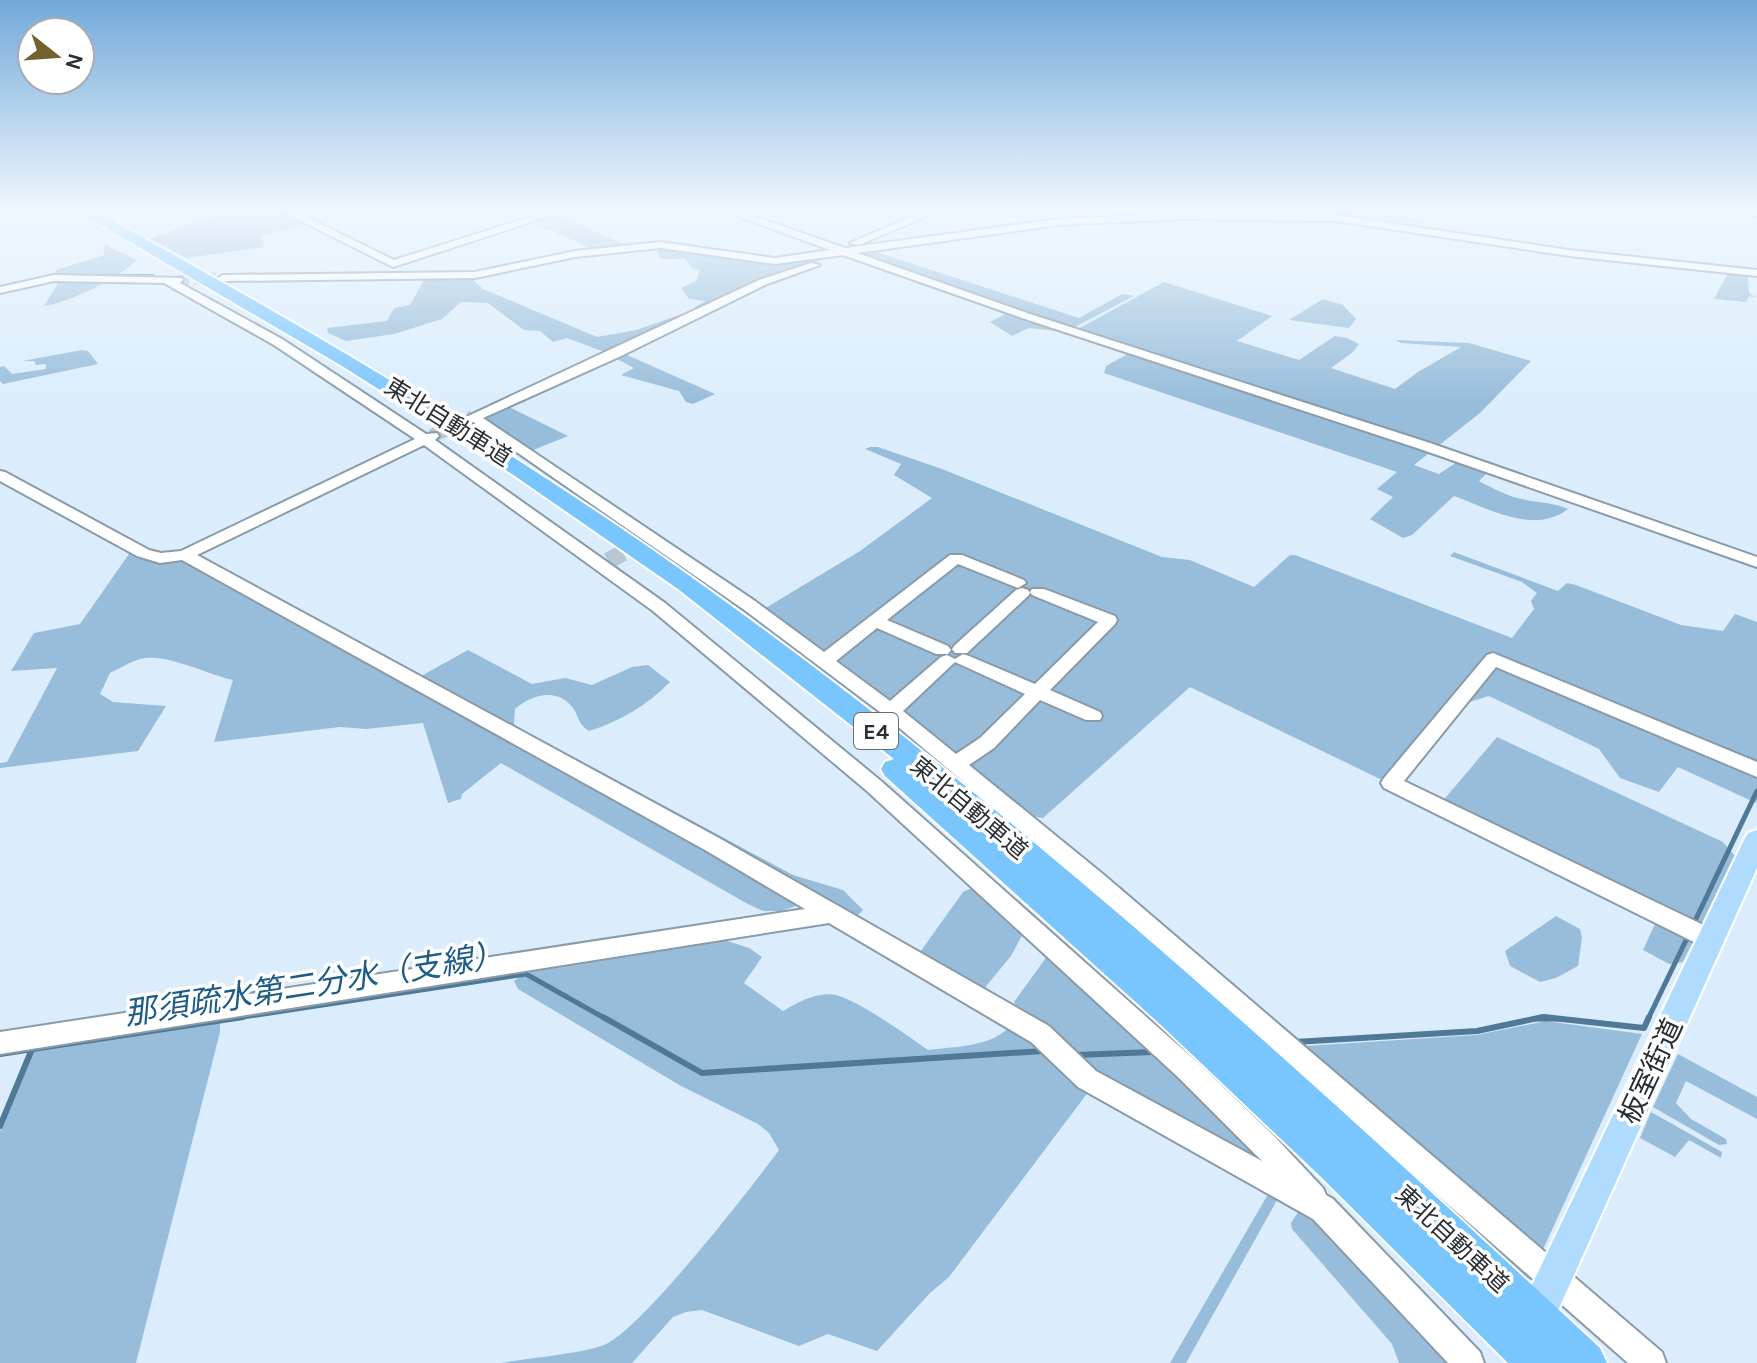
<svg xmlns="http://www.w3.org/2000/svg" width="1757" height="1363" viewBox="0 0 1757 1363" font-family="Karla,'Noto Sans JP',sans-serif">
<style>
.green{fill:#98bdda}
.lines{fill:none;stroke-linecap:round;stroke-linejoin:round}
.stream-far2{stroke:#507998;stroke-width:2}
.stream-far1{stroke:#507998;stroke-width:5}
.stream{stroke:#507998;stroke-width:6}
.minor-tunnel-far2{stroke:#b7c7d4;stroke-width:11;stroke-dasharray:11 5;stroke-linecap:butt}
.minor-tunnel-far1{stroke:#b7c7d4;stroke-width:14;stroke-dasharray:14 7;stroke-linecap:butt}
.minor-tunnel{stroke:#b7c7d4;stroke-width:17;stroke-dasharray:17 9;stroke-linecap:butt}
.minor-casing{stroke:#899aa8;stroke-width:4}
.major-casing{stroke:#fff;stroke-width:4}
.highway-casing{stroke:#fff;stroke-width:4}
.minor{fill:#fff;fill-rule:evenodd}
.major{fill:#afdcfe;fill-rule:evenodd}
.highway{fill:#79c5fe;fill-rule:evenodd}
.labels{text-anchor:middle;stroke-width:7;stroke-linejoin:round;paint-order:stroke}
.shield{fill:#fff;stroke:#686d71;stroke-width:2}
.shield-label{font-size:22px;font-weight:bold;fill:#272e34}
.street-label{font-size:24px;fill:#272e34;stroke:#fff}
.near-street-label{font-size:28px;fill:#272e34;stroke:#fff}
.near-water-label{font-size:32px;font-style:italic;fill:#1d5c86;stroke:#fff}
</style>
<rect width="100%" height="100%" fill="#dbedfc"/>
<path class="green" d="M227,211H281L309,225L262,235L264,247L187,258L149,239Z
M1397,211L1423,224L1301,212L1310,211Z
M556,215L624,244L590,248L532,222Z
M105,245L137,260C119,278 69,303 44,306L63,276L53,275L56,270L104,255Z
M655,246L766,263L833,255L695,311V307L705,301L689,299L681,288L696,281L700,270L693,269L685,259H660Z
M870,250L1079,318L1122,294L1134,296L1065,332L1029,328L1012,336L990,322L1017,308L860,254Z
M1729,271L1757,274L1748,276L1749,293L1757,298L1749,296L1746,302L1714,299Z
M470,277L483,289L597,337L636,330L685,313L690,316L610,354L567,338L553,342L540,331L524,330L488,303L461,302L442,319L394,334L346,341L328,333L327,328L387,321L394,308L410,305L425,278Z
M1164,282L1272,316L1237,341L1299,360L1335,336L1347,338L1359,344L1353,352L1331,368L1395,389L1418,372L1461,347L1401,343L1396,340L1469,343L1531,361L1480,413L1414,465L1439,474L1457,462L1487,473L1479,481C1492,488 1507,496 1522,499C1538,503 1552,502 1568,509C1534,535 1490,509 1454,496L1412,535L1403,538L1370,519L1393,497L1377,489L1397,472L1104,373L1106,366L1133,351L1076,330Z
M1323,299L1343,305L1356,319L1349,328L1289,320Z
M82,350L88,351L98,364L3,384L0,381V367L4,366L12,374L46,369V364L36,365L34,361H22Z
M625,354L715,394L693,404L686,402L679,391L621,375L634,368L615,358Z
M505,405L568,436L531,451L479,417Z
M870,447H878L942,469L1162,557L1190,560L1254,587L1290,555H1295L1512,638L1534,609L1531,601L1537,593L1522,582L1450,556L1454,552L1558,591L1567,583L1576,585L1681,625L1723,631L1735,614L1757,622V800L1756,803L1678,767L1659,792L1620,778L1599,749L1489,696L1439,711L1382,780L1190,687L1043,818L1031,816L764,609L860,551L932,498L894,475L901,464L865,449Z
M138,552L182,556L414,680L468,650L532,684L565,678L592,685L632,667L648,665L670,682C648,705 619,722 589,731C579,724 580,721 575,711C560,686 532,694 515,709L514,723L523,747L561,770L594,768L793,875L843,890L863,910L854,919L799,905L781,911H763L746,903L501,763L462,794L461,799L448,803L423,723L366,729L340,727L214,742L233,680C207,674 164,652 140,659C130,662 120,668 110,673L100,694L113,702L166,706L138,751L0,768V763L7,762L57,668L11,671L34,633L80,624L129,554Z
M1497,737L1723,842L1735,856L1683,962L1669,964L1643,950L1661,911L1441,803Z
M976,886L1027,926L1011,956L982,991L918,955L963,892Z
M1556,916L1580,929L1582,937L1578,966L1556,978L1540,982L1510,966L1505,951Z
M721,939L749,948L762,957L744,983L783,1011C797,1002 819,991 836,995C859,1001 907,1035 928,1050C967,1045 997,1048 1021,1014L1014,1002L1050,952L1285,1173L1089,1091L949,1277L930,1293L877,1351L828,1334L799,1346L702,1310L686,1312L673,1317L632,1363H501C529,1358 579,1354 604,1345C640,1331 752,1187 779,1150L769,1133L758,1124L681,1086L518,989L514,981L533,967Z
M220,1014V1032L136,1363H0V1131L33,1051L41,1045Z
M1546,1021L1642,1034L1528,1282L1280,1051L1290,1047L1476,1035Z
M1678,1054L1757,1097V1119L1686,1081L1676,1103L1691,1119L1726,1139L1727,1144L1719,1145L1653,1107Z
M1651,1112L1722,1152L1721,1158L1689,1140L1675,1157L1640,1138Z
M1271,1189L1280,1195L1186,1363H1170Z
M1302,1206L1453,1363H1399L1392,1344L1292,1229L1291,1223Z"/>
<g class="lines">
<path class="stream-far2" d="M1267,214L1306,215
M1363,219L1453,233
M668,243L687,246
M63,275H153
M0,288L47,277"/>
<path class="stream-far1" d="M1694,923L1757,791
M230,1019L526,974L606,1019
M1533,1019H1562
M1648,1019L1689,934"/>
<path class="stream" d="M603,1017L702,1073L1043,1051
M1544,1017L1644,1028L1649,1017
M1295,1042L1477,1031L1543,1017
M0,1054L243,1017
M1076,1055L1153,1052
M0,1126L32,1049"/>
<path class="minor-tunnel-far2" d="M178,280L216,278"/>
<path class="minor-tunnel-far1" d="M432,436L473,417"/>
<path class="minor-tunnel" d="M608,561L646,540"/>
<defs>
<path id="minor" d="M281,211H294L394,260L549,211H565L393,267Z
M724,211H739L845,248L1059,219L1184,213L1336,215L1569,250L1757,270V276L1569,256L1336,221L1184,219L1059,225L857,253L1030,314L1430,443L1757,557V567L1420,449L1022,318L843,255L775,264L660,248L575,257L475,278L223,281L218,278L223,275L475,272L575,251L660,242L775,258L830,250Z
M925,211H939L859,245L850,243Z
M1745,211H1757V216L1747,213Z
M811,263L820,265L767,284L619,357L483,418L755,601L824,652L950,555H962L1024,580L1026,583L1018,588L958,564L887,620L948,646L951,650L948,654H936L877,628L836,661L890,701L941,657L947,655L955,659L963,654L969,656L1035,684L1098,622L1032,595L1030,592L1032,589H1044L1115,616L1117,620L1115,624L1050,690L1100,712L1102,716L1100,720H1086L1040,700L994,748L969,765L1104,875L1662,1352L1666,1363H1628L1088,887L884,715L743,609L466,417L759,280ZM955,662L1025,694L980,738L956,754L903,711Z
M54,275L182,278L183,280L180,283L282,339L426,434L437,433L439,436L435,440L665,603L881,781L1197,1062L1275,1137L1323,1188L1326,1195L1333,1199L1480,1352L1484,1363H1448L1313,1219L1078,1087L1031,1042L829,923L0,1054V1032L805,909L705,850L182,560L160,563L137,556L0,481V471L5,472L149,550L161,553L181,551L415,439L274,345L164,283L54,281L0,293V287ZM424,445L653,611L867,791L1179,1078L1262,1161L1096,1071L1049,1026L719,838L197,555Z
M1022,588L1028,590L1030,593L1028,596L967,653H955L952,649L955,645L1016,590Z
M1493,653L1757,762V777L1496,667L1404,781L1720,933L1723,940L1720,947L1712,949L1704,947L1384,788L1381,783L1384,778L1487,655Z"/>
<path id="major" d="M1757,830V868L1556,1315L1543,1320L1530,1315L1525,1302L1530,1289L1744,840L1748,833Z"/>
<path id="highway" d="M77,211H95C300,324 503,443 694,579C1017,809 1310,1079 1600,1348L1607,1363H1508L1321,1177L1161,1025L885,776L881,769L885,762L894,759L678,589L512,474L342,366Z"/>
</defs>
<use href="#minor" class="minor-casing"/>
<use href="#major" class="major-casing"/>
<use href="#highway" class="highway-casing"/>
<use href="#minor" class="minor"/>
<use href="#major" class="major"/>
<use href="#highway" class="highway"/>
</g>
<linearGradient id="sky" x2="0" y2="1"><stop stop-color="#72a9d9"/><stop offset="0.52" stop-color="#eff7fe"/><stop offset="1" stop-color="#eff7fe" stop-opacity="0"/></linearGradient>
<rect width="1757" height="402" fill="url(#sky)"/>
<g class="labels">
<rect class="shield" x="854" y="713" width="44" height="36" rx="6"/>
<g class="shield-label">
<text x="876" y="739">E4</text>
</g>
<g class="street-label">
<text transform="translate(448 422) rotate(32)" y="8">東北自動車道</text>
<text transform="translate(969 808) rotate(40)" y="8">東北自動車道</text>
<text transform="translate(1452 1239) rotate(43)" y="8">東北自動車道</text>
</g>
<g class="near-street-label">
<text transform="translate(1650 1071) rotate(-65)" y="10">板室街道</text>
</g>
<g class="near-water-label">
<text transform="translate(314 984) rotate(-9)" y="11">那須疏水第二分水（支線）</text>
</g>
</g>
<g transform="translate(56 56) rotate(107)"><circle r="38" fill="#ffffff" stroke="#a9abae" stroke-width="2"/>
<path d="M0-6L14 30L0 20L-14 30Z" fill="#70612e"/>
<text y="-12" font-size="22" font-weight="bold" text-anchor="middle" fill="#272e34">N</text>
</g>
</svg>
